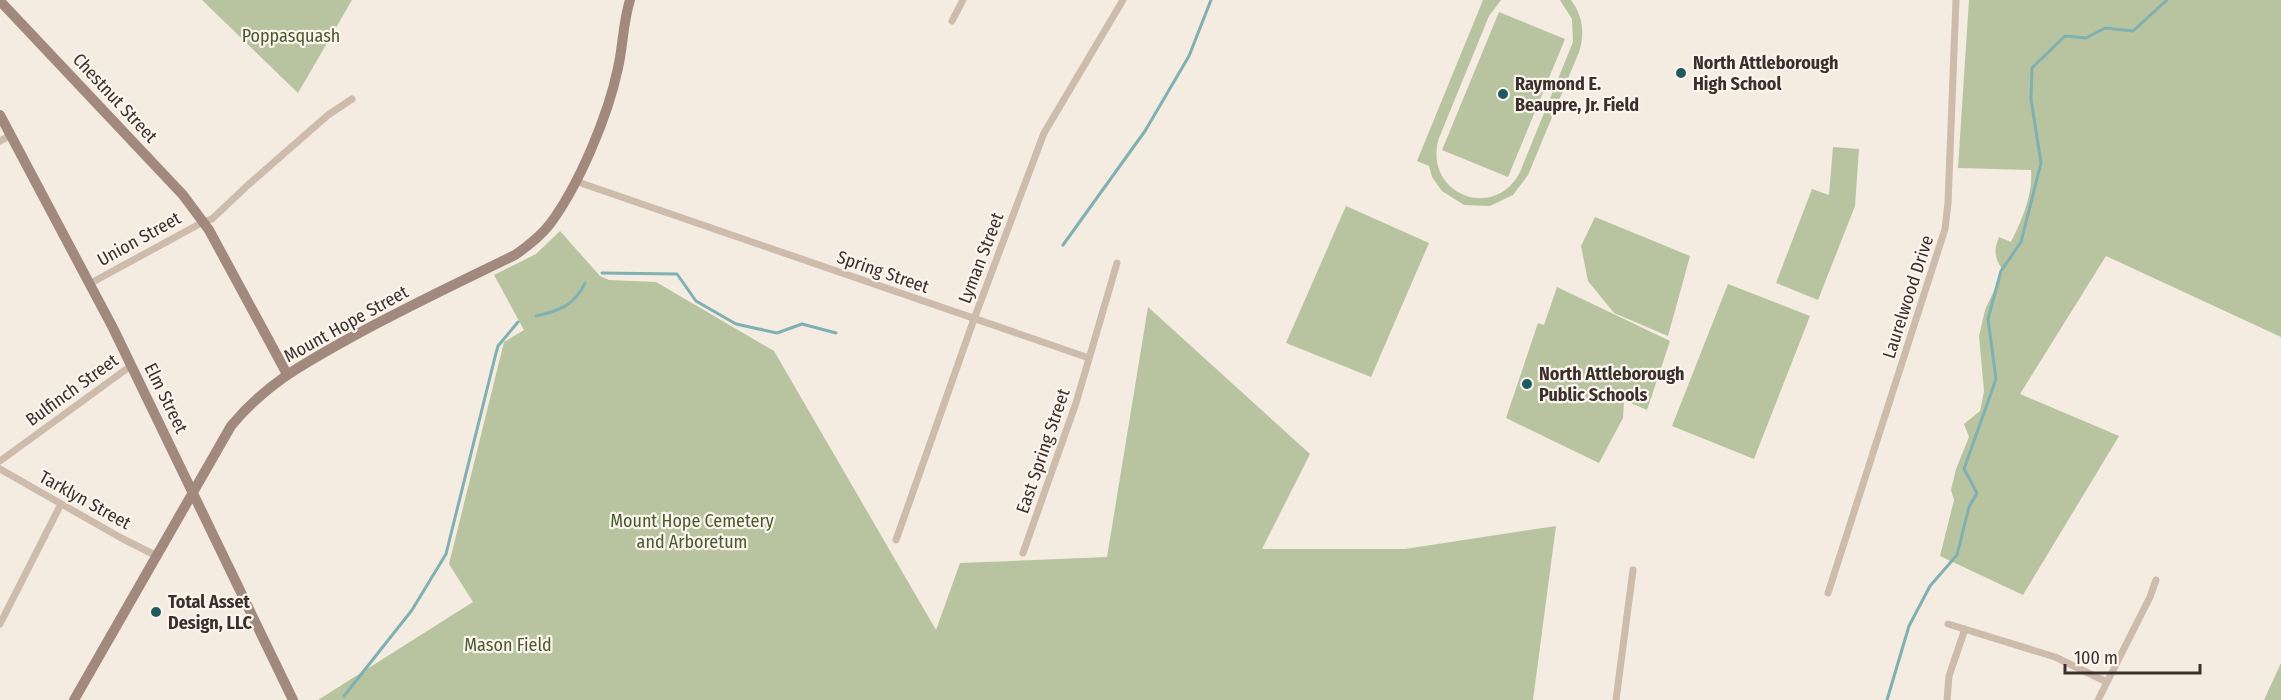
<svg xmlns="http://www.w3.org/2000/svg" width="2281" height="700" viewBox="0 0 2281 700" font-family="'Fira Sans Condensed',sans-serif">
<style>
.green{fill:#b8c4a0}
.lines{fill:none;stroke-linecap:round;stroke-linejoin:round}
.stream{stroke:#7fb0b2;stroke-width:3}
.street{stroke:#cdbbac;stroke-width:7}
.secondary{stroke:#a18a7d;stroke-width:10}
.poi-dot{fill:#1f5a5e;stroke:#fbf5ee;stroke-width:2}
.labels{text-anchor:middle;stroke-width:4.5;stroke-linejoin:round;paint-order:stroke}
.park-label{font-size:18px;fill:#4a5a2e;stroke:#fbf5ee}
.poi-label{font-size:18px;font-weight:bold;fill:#3b302b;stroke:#fbf5ee;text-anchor:start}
.street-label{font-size:18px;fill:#3b302b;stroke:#fbf5ee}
</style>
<rect width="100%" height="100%" fill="#f4ebe1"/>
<path class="green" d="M202,0H352L298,93Z
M1483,0H1501L1489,16L1439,138C1422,193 1494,223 1520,172L1573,42L1572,19L1560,0H1571C1583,16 1585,34 1579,52L1528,175L1513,195L1490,206L1464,205L1442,191L1432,177L1429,166L1417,161Z
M1969,0H2281V337L2106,256L2020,394L2119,436L2023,595L1940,556L1954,500L1951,490L1956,469L1969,437L1964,424L1980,411L1984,391L1979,336L1985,310L2003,271C1995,258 1993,252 1999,237L2011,242C2022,219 2033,196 2031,170L1958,168Z
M1499,12L1565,39L1508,177L1442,150Z
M1833,147L1859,149L1855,206L1818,300L1776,283L1812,189L1829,195Z
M1346,206L1429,243L1371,377L1286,343Z
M1595,217L1690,256L1668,336L1614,313L1588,281L1581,246Z
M560,231L600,276L609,280L656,282L774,351L936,630L960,563L1107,557L1148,307L1310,454L1262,549H1405L1556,526L1533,700H318L473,602L449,564L504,342L524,330L494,275L536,254Z
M1728,284L1810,316L1754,459L1672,426Z
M1557,287L1670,341L1647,410L1624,400L1623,418L1599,463L1506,418L1538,323L1544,325Z
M2281,663V700H2264Z"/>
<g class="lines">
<path class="stream" d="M1063,245L1145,131L1189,56L1211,0
M602,273L677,274L696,301L736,324L777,333L802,324L836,333
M536,316C559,311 575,305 585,283
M344,696L412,610L446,554L496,353L498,346L518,322
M1887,700L1909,626L1930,586L1957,555L1969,507L1977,493L1964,469L1996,379L1988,319L2001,271L2021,242L2041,163L2031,99L2032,68L2065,36L2086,38L2105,28L2133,31L2167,0"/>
<path class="street" d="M952,21L963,0
M0,141L11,135
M575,181L1089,358
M91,283L203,222L212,219L248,185L328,115L352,99
M0,461L132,365
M0,469L123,539L157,556
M896,540L974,319L1044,133L1123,0
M1023,553L1076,403L1117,263
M1828,593L1945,229L1948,203L1956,0
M0,624L61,504
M1948,624L2055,657L2107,682
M1616,700L1633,570
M1947,700L1949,676L1965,629
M2098,700L2150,597L2156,580"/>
<path class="secondary" d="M0,1L183,195L209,230L287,374
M0,115L113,328L293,700
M74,700L231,426C265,385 301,365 348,339C402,309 459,282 515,255C528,246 540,237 550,224C579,185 608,116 618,68C623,46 623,22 630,0"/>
</g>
<g class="poi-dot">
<circle cx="1681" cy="73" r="6"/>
<circle cx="1503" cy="94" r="6"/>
<circle cx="1527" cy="384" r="6"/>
<circle cx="156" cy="612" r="6"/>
</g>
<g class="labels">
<g class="park-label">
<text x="291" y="42">Poppasquash</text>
<text x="692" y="527">Mount Hope Cemetery<tspan x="692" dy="21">and Arboretum</tspan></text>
<text x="508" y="651">Mason Field</text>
</g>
<g class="poi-label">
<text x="1693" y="69">North Attleborough<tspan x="1693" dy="21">High School</tspan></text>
<text x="1515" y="90">Raymond E.<tspan x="1515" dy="21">Beaupre, Jr. Field</tspan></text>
<text x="1539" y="380">North Attleborough<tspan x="1539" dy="21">Public Schools</tspan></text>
<text x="168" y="608">Total Asset<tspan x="168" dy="21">Design, LLC</tspan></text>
</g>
<g class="street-label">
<text transform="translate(115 98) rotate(47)" y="6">Chestnut Street</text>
<text transform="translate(139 239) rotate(-29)" y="6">Union Street</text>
<text transform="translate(981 258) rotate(-69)" y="6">Lyman Street</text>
<text transform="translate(883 272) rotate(19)" y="6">Spring Street</text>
<text transform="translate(1908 297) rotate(-72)" y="6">Laurelwood Drive</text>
<text transform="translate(346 324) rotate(-29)" y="6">Mount Hope Street</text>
<text transform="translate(72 390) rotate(-36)" y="6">Bulfinch Street</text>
<text transform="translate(166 398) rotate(64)" y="6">Elm Street</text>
<text transform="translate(1043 451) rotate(-71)" y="6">East Spring Street</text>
<text transform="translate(85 500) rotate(29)" y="6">Tarklyn Street</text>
</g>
</g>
<path d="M2065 664v9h135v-9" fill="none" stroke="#3b302b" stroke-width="3"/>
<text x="2074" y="664" font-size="18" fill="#3b302b" stroke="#fbf5ee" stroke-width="4.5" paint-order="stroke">100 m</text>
</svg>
